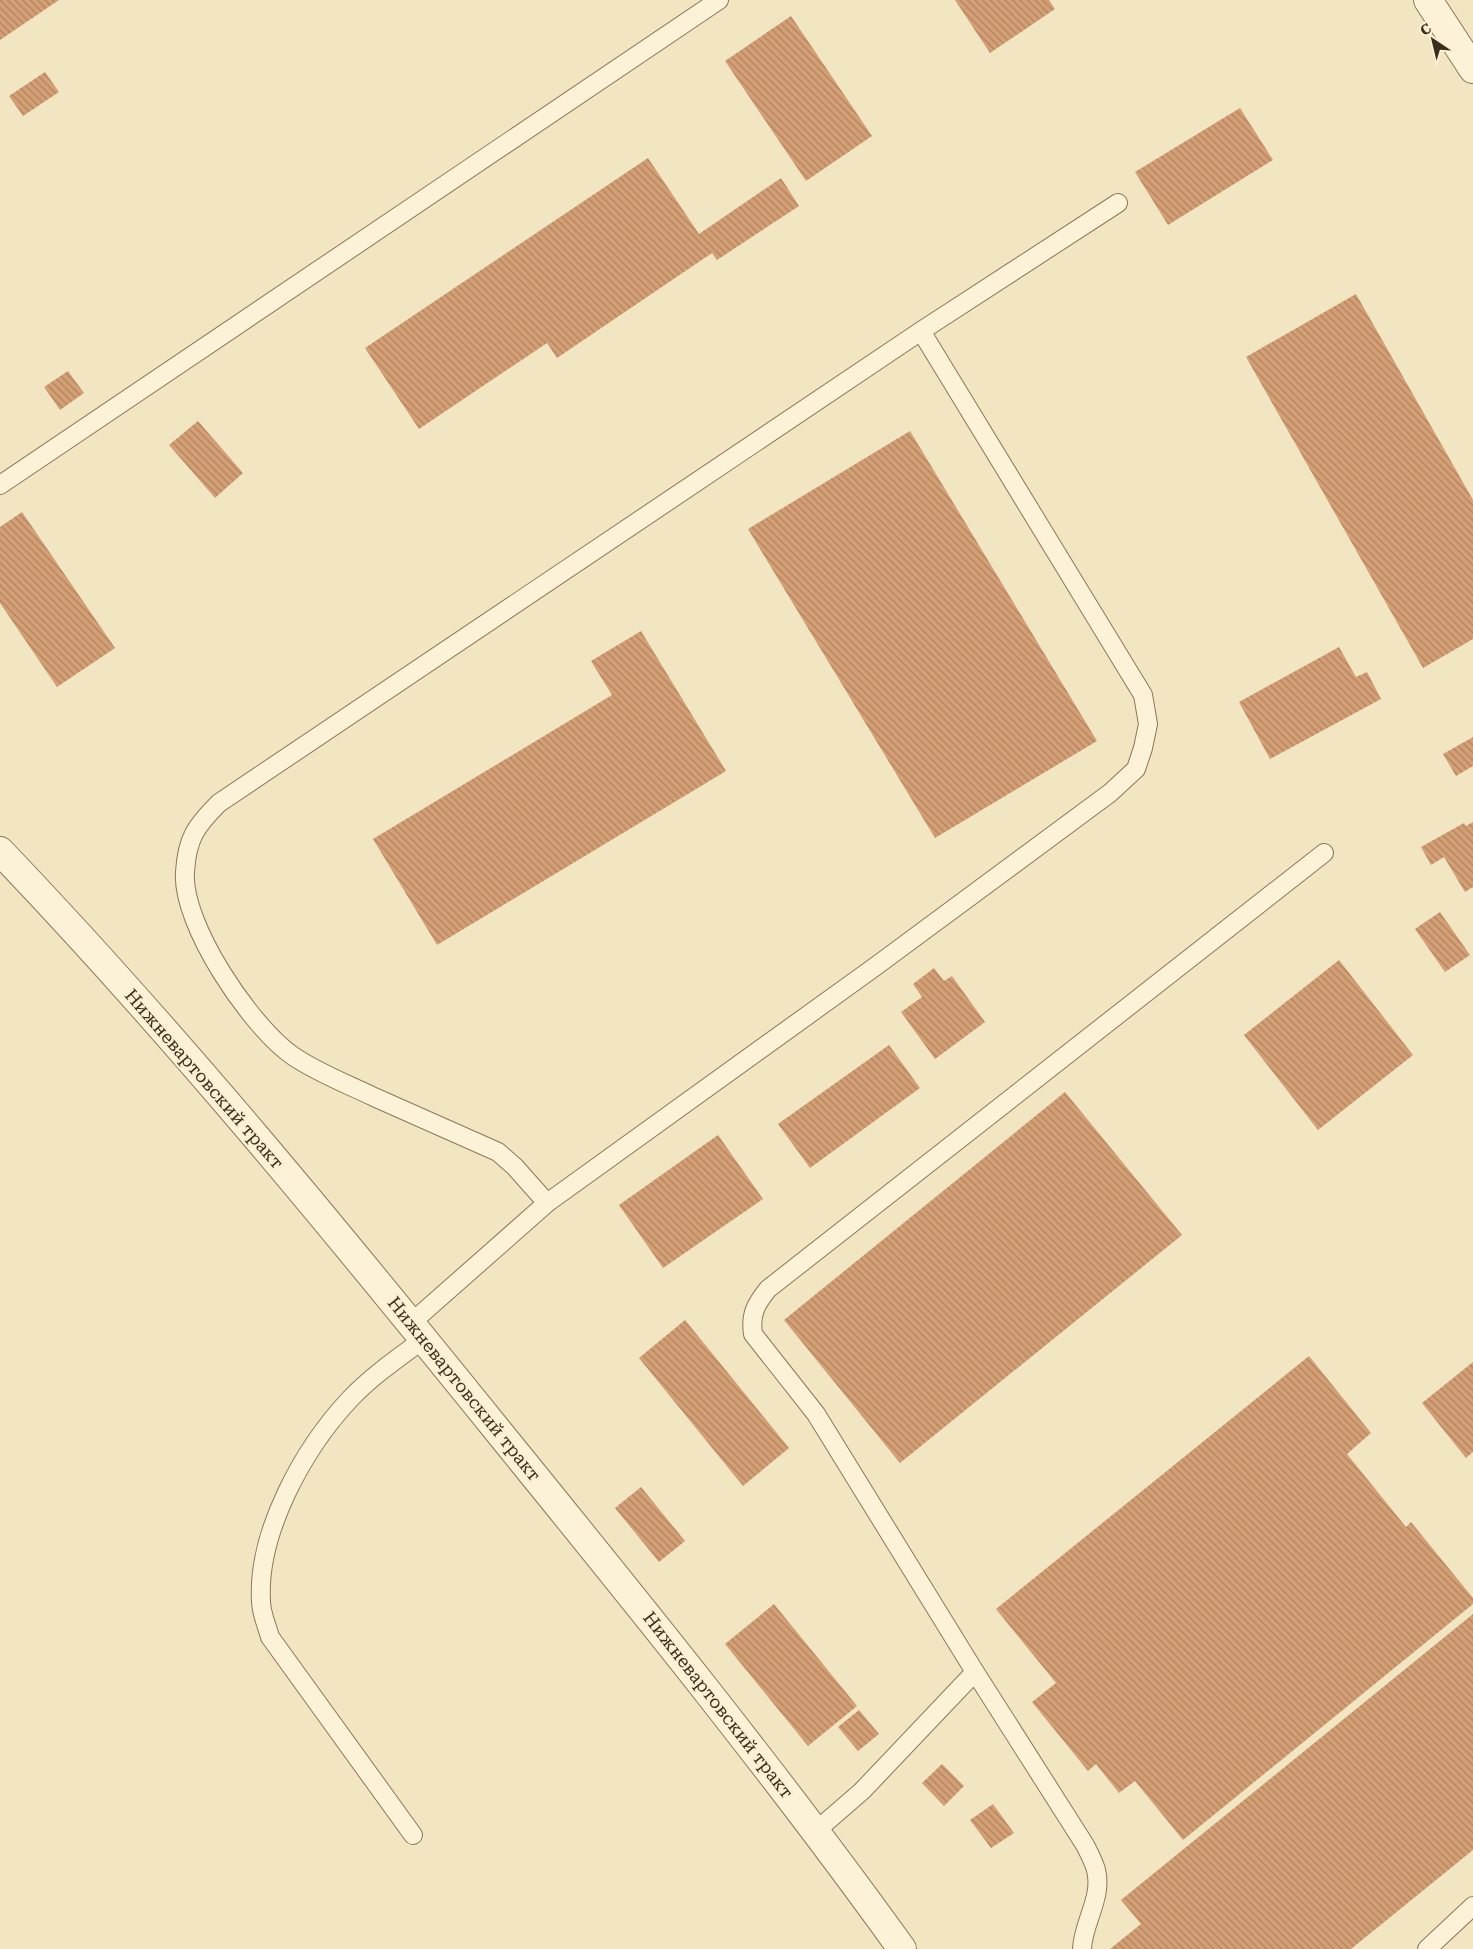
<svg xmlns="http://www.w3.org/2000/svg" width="1473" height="1949" viewBox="0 0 1473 1949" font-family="'Roboto Serif',serif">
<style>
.building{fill:url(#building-back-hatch)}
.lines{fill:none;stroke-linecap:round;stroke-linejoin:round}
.service-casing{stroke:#8f7657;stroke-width:20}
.minor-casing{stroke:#8f7657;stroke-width:30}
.service{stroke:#fcf2d7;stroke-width:18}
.minor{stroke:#fcf2d7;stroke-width:28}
.labels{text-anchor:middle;stroke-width:4.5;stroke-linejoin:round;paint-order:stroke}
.street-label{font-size:18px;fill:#3d2d1d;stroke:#f9efd3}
</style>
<defs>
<pattern id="building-back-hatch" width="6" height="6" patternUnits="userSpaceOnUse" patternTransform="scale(1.25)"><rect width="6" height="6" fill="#d49f75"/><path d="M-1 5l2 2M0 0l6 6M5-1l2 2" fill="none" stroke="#ad825f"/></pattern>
</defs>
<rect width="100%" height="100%" fill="#f2e5c2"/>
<path class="building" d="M0,0H59L0,40Z
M955,0H1049L1055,9L990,53Z
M791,16L872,136L806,181L725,61Z
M45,72L59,92L23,116L9,96Z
M1240,108L1273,160L1168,225L1135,172Z
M648,158L699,234L781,178L799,206L717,260L712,253L557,358L547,343L419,429L365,348Z
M1356,294L1473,500V639L1423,668L1246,357Z
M68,371L84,393L60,410L44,387Z
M198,421L243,473L215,498L169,445Z
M910,431L1097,741L935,838L748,529Z
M22,512L115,648L57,687L0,603V527Z
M641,631L726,771L437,945L373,839L612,695L591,661Z
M1339,647L1356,677L1367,672L1381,699L1270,759L1239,702Z
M1473,737V766L1456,776L1443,754Z
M1473,822V887L1465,892L1444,857L1431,865L1421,847L1464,823L1466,826Z
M1440,912L1470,955L1445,972L1415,929Z
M1339,960L1413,1055L1318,1130L1244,1035Z
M934,968L944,981L952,976L985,1022L935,1059L901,1012L922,997L913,984Z
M889,1045L920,1088L810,1168L778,1124Z
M1065,1092L1182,1235L900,1463L784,1320Z
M718,1135L763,1199L663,1268L619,1205Z
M685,1320L789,1448L743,1486L639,1358Z
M1309,1356L1371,1433L1347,1454L1406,1527L1411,1522L1473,1598V1604L1183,1840L1135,1781L1119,1793L1096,1764L1088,1771L1032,1702L1056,1683L996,1609Z
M1473,1362V1452L1466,1458L1422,1403Z
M641,1487L685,1541L659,1562L615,1508Z
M774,1604L857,1706L808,1746L725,1644Z
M1473,1614V1850L1351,1949H1110L1141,1924L1121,1900Z
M859,1710L879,1734L858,1751L838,1727Z
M942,1764L964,1786L944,1806L922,1783Z
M993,1804L1014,1833L991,1848L970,1820Z"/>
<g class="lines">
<defs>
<path id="service" d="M0,485L719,0
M547,1203L515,1167L498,1152C457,1134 415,1115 374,1097C347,1084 318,1073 293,1056C251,1027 181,924 185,872C187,838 196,826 219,803L921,331L1118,203
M411,1323L547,1203L876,966L1110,793L1136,769L1143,748L1148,724L1143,695L921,331
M817,1830L862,1791L975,1672
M413,1835L270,1637C267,1626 261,1613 261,1601C257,1532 304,1448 350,1399C372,1376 398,1358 424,1339
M1082,1949C1083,1922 1103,1898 1096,1870C1094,1862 1089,1853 1085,1845L975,1672L816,1414L753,1334C750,1314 756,1304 768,1289L1324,853
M1427,1949L1473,1906"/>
<path id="minor" d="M1428,0L1473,69
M0,851C176,1035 338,1233 498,1431C636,1601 774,1771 902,1949"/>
</defs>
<use href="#service" class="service-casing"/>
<use href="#minor" class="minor-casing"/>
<use href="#service" class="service"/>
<use href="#minor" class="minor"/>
</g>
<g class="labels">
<g class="street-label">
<text transform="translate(204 1079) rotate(49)" y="6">Нижневартовский тракт</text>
<text transform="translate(464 1389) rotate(51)" y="6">Нижневартовский тракт</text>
<text transform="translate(718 1705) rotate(52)" y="6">Нижневартовский тракт</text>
</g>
</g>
<g transform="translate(1433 40) rotate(325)" stroke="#f9efd3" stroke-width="4" paint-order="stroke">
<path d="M0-4L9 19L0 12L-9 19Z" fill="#3d2d1d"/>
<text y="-8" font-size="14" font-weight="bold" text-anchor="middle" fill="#3d2d1d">С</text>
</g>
</svg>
